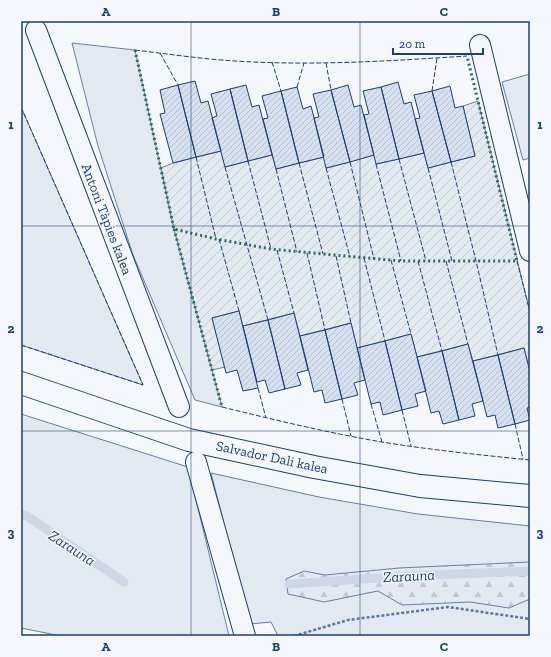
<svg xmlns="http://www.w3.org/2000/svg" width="551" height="657" viewBox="0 0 551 657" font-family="'Zilla Slab',serif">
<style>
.green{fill:#e3e9f0;stroke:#687fa3}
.forest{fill:url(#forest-firs);stroke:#687fa3}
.garden{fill:url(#garden-furrows);stroke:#687fa3}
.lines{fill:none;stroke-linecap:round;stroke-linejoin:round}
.stream{stroke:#cfd7e4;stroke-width:9}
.building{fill:url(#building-hatch);stroke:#1d3f73}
.pedestrian-casing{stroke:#1d3f73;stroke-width:22}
.minor-casing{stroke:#1d3f73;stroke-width:24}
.path{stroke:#5e769c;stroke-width:2.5;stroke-dasharray:3 2;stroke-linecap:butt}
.pedestrian{stroke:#f4f7fb;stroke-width:20}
.minor{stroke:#f4f7fb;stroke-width:22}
.hedge{stroke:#2c6c60;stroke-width:3;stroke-dasharray:2 3;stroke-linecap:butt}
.fence{stroke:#1d3f73;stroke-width:1;stroke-dasharray:5 2;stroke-linecap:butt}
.grid{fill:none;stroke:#1d3f73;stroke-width:1;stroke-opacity:0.55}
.labels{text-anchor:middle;stroke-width:3;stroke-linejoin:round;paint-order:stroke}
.street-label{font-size:14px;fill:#1d3f73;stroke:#f4f7fb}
.water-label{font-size:15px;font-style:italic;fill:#1d3f73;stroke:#f4f7fb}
.neatline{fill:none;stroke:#1d3f73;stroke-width:1.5}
.grid-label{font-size:13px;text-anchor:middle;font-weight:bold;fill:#1d3f73}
</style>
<defs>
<pattern id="forest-firs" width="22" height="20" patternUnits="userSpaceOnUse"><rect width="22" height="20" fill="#e3e9f0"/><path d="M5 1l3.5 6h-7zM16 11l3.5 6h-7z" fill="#c2c9d1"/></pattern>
<pattern id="garden-furrows" width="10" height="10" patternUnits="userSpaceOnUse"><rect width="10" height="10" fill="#e3e9f0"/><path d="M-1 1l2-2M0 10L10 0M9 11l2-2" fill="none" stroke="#c2c9d1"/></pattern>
<pattern id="building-hatch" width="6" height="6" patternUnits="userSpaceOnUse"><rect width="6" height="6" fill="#d5e0f0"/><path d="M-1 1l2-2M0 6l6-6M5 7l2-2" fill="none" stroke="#b6c1d1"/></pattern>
</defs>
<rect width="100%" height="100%" fill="#f4f7fb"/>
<path class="green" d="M72,43L135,50L174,229L222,407L195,400L133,255L98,146Z
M530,74V158L523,160L502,82Z
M21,107L143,385L21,345Z
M21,414L188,467L229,636H61L21,628Z
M211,473L319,497L418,514L530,526V636H278L271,622L250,624Z"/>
<path class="forest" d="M530,562V599L509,608L470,602L402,605L378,591L324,602L288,594L286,579L304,571L325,575L399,568Z"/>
<path class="garden" d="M478,101L530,312V372L524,348L473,361L468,344L417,357L411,334L357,348L351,323L300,336L294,313L243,326L239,311L212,318L225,367L212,370L174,229L161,168L173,163L221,151L225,167L272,155L276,169L324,157L327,168L374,155L377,164L424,153L428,168L475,156L463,106Z"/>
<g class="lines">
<path class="stream" d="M21,514L27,516L124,582
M289,584L407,576L530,571"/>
</g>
<path class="building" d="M195,81L201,103L208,101L221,151L196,157L178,85Z
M398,82L404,104L411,102L424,153L399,159L381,87Z
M178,85L196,157L173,163L160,114L165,113L160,90Z
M246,85L252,107L259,105L272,155L248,161L230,89Z
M348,85L354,107L361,105L374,155L350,162L331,90Z
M450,86L455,108L463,106L475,156L451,162L432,91Z
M297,87L303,109L311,106L324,157L299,163L281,91Z
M381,87L399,159L376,164L364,115L369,114L363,91Z
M230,89L248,161L225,167L212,118L217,116L211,94Z
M331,90L350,162L326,168L314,118L319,117L313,94Z
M281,91L299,163L276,169L263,119L268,118L262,96Z
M432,91L451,162L428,168L415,119L420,118L414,95Z
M239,311L258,388L243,391L237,370L226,373L212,318Z
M294,313L308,370L297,373L301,385L285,389L268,320Z
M268,320L285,389L269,393L265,380L257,382L243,326Z
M351,323L365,380L354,383L358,395L342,399L325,330Z
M325,330L342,399L325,403L322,390L314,392L300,336Z
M411,334L426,391L415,394L418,406L402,410L385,341Z
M385,341L402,410L383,415L380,402L371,404L357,348Z
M468,344L483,401L472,404L475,416L459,420L442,351Z
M524,348L530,372V407L527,408L530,420L515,424L498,355Z
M442,351L459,420L443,424L439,411L431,413L417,357Z
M498,355L515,424L498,428L495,415L487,417L473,361Z"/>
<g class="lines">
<defs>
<path id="pedestrian" d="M36,30L179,407
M480,45L530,251
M196,462L245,636"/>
<path id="minor" d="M21,383L189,440L314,467L420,486L530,496"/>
</defs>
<use href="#pedestrian" class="pedestrian-casing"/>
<use href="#minor" class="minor-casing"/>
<path class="path" d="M294,636L348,620L448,607L530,619"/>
<use href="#pedestrian" class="pedestrian"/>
<use href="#minor" class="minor"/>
<path class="hedge" d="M135,50L174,229L216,239L271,249L323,254L401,261H517L467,56
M174,229L222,407"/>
<path class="fence" d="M135,50C168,54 202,59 235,61C312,66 390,61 467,56
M160,53L178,85
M272,62L281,91
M326,63L331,90
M297,87L304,63
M432,91L437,58
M21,107L143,385L21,345
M196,157L216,239
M399,159L426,261
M248,161L271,249
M350,162L374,259
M451,162L476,261L498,355
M299,163L323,254
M376,164L401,261
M225,167L268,320
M326,168L350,257
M428,168L452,261
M276,169L297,252
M219,239L239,311
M277,250L294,313
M307,253L325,330
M336,256L351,323
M364,258L385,341
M391,260L411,334
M418,261L442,351
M446,261L468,344
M517,261L530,312
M258,388L266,418
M342,399L351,436
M371,404L382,442
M222,407C275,420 329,433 382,442C431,450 481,455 530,460
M402,410L411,446
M515,424L523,459"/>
</g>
<path class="grid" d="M191,21V636M360,21V636M21,226H530M21,431H530"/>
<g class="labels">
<g class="street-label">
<text transform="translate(107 219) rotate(69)" y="5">Antoni Tàpies kalea</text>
<text transform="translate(272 457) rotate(12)" y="5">Salvador Dali kalea</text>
</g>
<g class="water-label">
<text transform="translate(72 548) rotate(33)" y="5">Zarauna</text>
<text transform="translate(409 576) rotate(-3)" y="5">Zarauna</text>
</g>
</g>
<rect width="551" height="657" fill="none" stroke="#f4f7fb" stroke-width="44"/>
<path d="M393 48v6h90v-6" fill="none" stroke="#1d3f73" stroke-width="2"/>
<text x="399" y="48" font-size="12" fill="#1d3f73" stroke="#f4f7fb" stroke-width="3" paint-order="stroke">20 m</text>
<rect x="22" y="22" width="507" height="613" class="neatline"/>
<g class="grid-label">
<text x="106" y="16">A</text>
<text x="276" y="16">B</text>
<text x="444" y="16">C</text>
<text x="11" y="129">1</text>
<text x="540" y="129">1</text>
<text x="11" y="333">2</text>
<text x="540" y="333">2</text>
<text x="11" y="537">3</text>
<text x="540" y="537">3</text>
<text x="106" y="651">A</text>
<text x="276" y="651">B</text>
<text x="444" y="651">C</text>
</g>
</svg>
